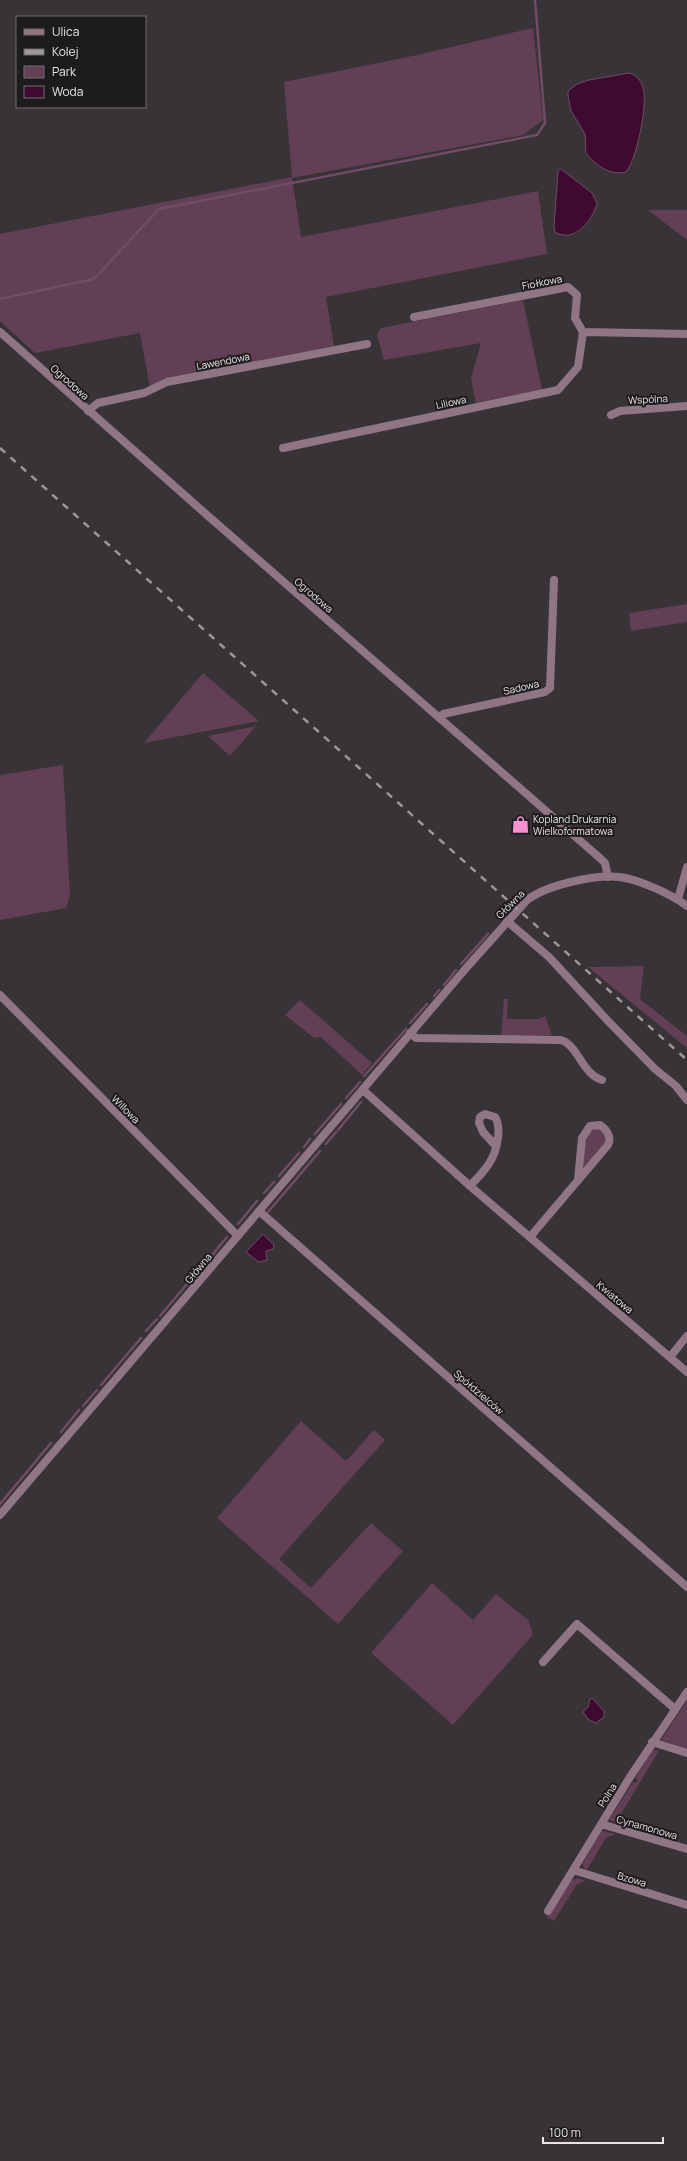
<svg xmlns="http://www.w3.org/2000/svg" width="687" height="2161" viewBox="0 0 687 2161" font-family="Manrope,sans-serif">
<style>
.green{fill:#623f55}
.water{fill:#3e0a2f;stroke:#714c66}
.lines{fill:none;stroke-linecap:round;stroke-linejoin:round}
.stream{stroke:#714c66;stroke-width:2.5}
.minor{stroke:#907585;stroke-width:8}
.tertiary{stroke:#907585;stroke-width:8}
.rail{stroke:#9c989b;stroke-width:2.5;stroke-dasharray:7 7;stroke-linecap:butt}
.labels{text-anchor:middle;stroke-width:4;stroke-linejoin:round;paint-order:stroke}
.street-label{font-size:10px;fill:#e8e5e7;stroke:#1e1b1d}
.poi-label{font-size:10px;fill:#e8e5e7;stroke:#1e1b1d;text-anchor:start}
</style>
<rect width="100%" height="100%" fill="#383336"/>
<path class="green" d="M533,28L543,120L523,135L292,178L301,237L538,191L547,254L326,297L334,346L166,379L150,388L140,333L35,353L0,321V234L292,177L284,82L417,55Z
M648,210H687V240Z
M523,300L542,390L476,403L471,378L481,343L384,360L377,335L381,328Z
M687,604V622L631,631L629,613Z
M203,673L259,721L144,743Z
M256,726L230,756L208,736Z
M63,765L70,896L66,908L0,920V775Z
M644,966L640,999L687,1036V1048L588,967Z
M504,999H508L507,1019H539L545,1016L552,1035L501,1038Z
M300,1000L372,1063L362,1075L321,1037L314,1038L285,1015Z
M595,1127L603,1130L607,1140L586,1167L583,1165L586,1134Z
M301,1421L346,1461L374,1430L385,1440L279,1559L311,1588L371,1523L403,1551L338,1624L217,1518Z
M432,1583L473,1620L496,1594L529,1621L533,1635L453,1725L371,1653Z
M687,1701V1749L661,1740Z
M653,1750L659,1751L619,1817L622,1824L609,1820L633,1782L636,1783L638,1780L635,1778Z
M602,1831L615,1834L606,1838L586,1871L582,1864Z
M578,1878L586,1881L577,1884L554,1921L547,1917L570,1881Z"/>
<path class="water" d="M629,73C636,75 641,80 643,88C648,104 637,159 626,172C610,176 595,165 586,153L585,134L571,111L568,96V91L577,84L589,80Z
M561,169L592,193L597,203C593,220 574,244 555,232L554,227L558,171Z
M263,1234L274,1245L273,1249L266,1251L267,1260L259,1262L246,1252Z
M592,1698L604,1711V1717L596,1723L589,1720L583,1712L588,1707L590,1699Z"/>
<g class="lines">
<path class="stream" d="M0,299L94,279L159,209L537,135L545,123L535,0
M461,964L488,934
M444,985L456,970
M434,996L439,990
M410,1023L427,1004
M364,1076L406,1029
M346,1098L360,1082
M338,1130L361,1102
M315,1134L341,1104
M326,1144L336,1132
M304,1147L310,1139
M279,1176L299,1153
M264,1193L274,1182
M268,1212L320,1151
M238,1224L257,1201
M208,1260L227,1237
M160,1316L203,1265
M146,1331L157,1319
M101,1385L141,1338
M83,1406L97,1390
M61,1432L79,1410
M0,1504L51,1443"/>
<path class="minor" d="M414,317L568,287L577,295L575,318L583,332L687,334
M0,332L207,515L601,859L605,863L608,877
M88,411L98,403L144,393L167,382L367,344
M611,415L620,411L687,406
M283,448L558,390L578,367L583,332
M439,718L443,714L545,692L550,688L554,580
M678,899L687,867
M507,921L549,957L609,1022L655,1069L676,1086L687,1100
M0,995L238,1236
M410,1033L416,1038L561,1040C578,1045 582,1074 602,1080
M363,1090L470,1186L687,1372
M470,1186C477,1178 485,1171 490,1162C497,1151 502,1128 495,1117L485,1114L480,1117L479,1123L483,1132L495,1145
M259,1211L687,1587
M530,1237L608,1145C612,1137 607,1130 600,1125L590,1126L582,1138L578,1180
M670,1357L687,1336
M543,1662L577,1624L675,1709
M652,1742L687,1753
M601,1824L687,1849
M573,1870L687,1905
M548,1911L630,1777L687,1692"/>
<path class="tertiary" d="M0,1515L467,967L527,900C547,885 595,874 620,877C640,880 671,894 687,906"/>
<path class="rail" d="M0,448L687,1060"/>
</g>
<defs>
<symbol id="shop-bare" viewBox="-9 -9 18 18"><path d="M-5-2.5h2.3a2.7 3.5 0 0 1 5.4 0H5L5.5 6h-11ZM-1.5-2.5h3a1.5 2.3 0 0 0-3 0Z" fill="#f590d1" stroke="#1e1b1d" stroke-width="2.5" paint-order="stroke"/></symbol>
</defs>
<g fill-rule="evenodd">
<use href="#shop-bare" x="508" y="812" width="25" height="25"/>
</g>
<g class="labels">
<g class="street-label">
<text transform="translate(542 282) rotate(-11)" y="4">Fiołkowa</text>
<text transform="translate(223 361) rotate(-11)" y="4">Lawendowa</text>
<text transform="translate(70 382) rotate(42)" y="4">Ogrodowa</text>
<text transform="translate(648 399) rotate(-3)" y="4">Wspólna</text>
<text transform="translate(451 402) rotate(-12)" y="4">Liliowa</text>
<text transform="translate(314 595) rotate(41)" y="4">Ogrodowa</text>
<text transform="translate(521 687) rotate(-13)" y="4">Sadowa</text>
<text transform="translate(510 904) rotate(-45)" y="4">Główna</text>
<text transform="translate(126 1109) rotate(45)" y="4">Willowa</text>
<text transform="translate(198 1268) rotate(-50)" y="4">Główna</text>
<text transform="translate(615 1297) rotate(40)" y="4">Kwiatowa</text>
<text transform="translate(479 1392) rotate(41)" y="4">Spółdzielców</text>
<text transform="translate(607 1795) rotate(-58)" y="4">Polna</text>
<text transform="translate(647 1827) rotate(16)" y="4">Cynamonowa</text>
<text transform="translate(632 1879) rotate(16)" y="4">Bzowa</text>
</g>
<g class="poi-label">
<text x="533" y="823">Kopland Drukarnia<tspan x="533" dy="12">Wielkoformatowa</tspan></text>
</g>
</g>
<rect x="16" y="16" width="130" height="92" fill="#1e1b1d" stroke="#6f6c6e"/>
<rect x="24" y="29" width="20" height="6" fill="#907585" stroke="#6f6c6e"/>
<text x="52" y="36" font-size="12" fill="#e8e5e7">Ulica</text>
<rect x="24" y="49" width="20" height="6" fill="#9c989b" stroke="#6f6c6e"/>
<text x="52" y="56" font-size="12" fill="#e8e5e7">Kolej</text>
<rect x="24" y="66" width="20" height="12" fill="#623f55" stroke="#6f6c6e"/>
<text x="52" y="76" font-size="12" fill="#e8e5e7">Park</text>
<rect x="24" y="86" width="20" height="12" fill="#3e0a2f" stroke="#6f6c6e"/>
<text x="52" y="96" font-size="12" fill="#e8e5e7">Woda</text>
<path d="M543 2137v6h120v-6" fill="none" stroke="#e8e5e7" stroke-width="2"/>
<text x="549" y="2137" font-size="12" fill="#e8e5e7" stroke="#1e1b1d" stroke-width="3" paint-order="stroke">100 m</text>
</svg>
